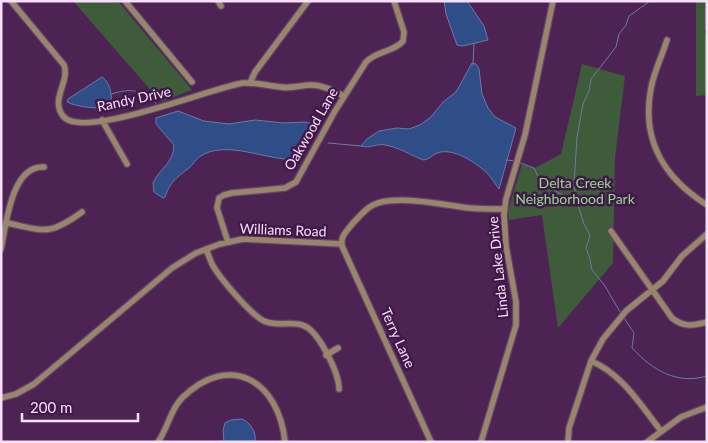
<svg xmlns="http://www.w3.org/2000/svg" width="708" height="443" viewBox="0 0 708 443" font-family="Lato,sans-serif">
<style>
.green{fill:#3e5b3a}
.water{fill:#2f4e88;stroke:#6b79aa}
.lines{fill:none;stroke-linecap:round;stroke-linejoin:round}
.stream{stroke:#6b79aa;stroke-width:1}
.minor-casing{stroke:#67416e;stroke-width:8}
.minor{stroke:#978669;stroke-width:5.5}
.labels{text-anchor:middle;stroke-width:5;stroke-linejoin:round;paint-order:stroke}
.street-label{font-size:14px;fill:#f7defb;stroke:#411948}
.park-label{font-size:14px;fill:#93db89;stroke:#411948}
</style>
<rect width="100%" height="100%" fill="#4c2353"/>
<path class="green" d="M73,1H118L192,90L161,102Z
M696,1L707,2V27L704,32L707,35V95L696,96Z
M582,64L625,76L615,158L613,263L558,328L542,215L509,220L508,211L522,164L535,168L561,154Z"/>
<path class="water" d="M444,1H467L484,26L488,40L463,46L457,45L446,14Z
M472,63L476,64L479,69L482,94L488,108L495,117L516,128L499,189C495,184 492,178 487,173C476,163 454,147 437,153C432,155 429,160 423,160C411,155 398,147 385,145C376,143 371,149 361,146L367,139L379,131L397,128L409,129L420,125L431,117L443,102L456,92Z
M102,77C111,83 112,96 111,106C100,110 77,107 67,102L68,99Z
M178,111L204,121L229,124L255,120L284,123L305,122L319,126L302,155L297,159C268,162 226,138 199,157C195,160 193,165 189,168C176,178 170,182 165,197L163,198L154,192L153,183C159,169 174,163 174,145L156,124V118Z
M242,419C250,422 257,433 255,442H224L223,430L225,423L231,420Z"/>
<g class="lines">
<path class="stream" d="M473,65L474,44
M111,94C133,88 137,89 156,103
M328,143L361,146
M506,160L515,161
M518,162L534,168L540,181L544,185L576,202
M620,312L605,286L592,270L590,259L586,248L590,235L584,224L577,202L574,185L577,137L583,104L589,91L591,79L616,47L619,34L626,25L629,16L650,1
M624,318L634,333L632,348C653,370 676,385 707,376"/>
<defs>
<path id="minor" d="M11,1L64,65C70,82 50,99 63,116C82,141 213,87 243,83C256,82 268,86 281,87C291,89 301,85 311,85C323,85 334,91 344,96
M125,1L192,82
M218,1L221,6
M667,40C662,56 654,72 651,88C641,140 663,177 707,205
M250,83L255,72L308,1
M102,120L127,164
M7,223C45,231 49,236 82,212
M611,231L672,318C683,327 693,326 707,322
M228,242L217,208L219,198L224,195L232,193L285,188L296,182L335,111L366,62C376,51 394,52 403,41L404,32L394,1
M1,249C6,226 11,165 44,167
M206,249C208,254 210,259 212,264C219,277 250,314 264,321C276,327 289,321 302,325C318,329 339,373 339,389
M326,355L338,348
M591,361C621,373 641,405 661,431
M1,398L16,394L34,384L172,268L196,253L220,244L243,239L342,244
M158,442C168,428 170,410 182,398C230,351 279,381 285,442
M431,442L342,246C340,236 347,231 353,223C359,217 365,209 373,205C394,194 445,205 469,208C481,209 493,209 504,209
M481,442L516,325V302L506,246L504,215L506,199L525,135L553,1
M568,442L569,428L591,361L603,339L626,311L663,281L682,256L707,234
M647,442L681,417L707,407"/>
</defs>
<use href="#minor" class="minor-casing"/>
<use href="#minor" class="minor"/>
</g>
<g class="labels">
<g class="street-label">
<text transform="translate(134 99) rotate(-12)" y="5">Randy Drive</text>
<text transform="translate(311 129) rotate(-60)" y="5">Oakwood Lane</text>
<text transform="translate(283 230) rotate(2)" y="5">Williams Road</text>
<text transform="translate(498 267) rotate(-96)" y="5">Linda Lake Drive</text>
<text transform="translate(398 338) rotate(66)" y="5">Terry Lane</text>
</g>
<g class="park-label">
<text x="575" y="188">Delta Creek<tspan x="575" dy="16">Neighborhood Park</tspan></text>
</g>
</g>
<rect width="708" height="443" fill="none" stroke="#f7defb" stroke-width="5"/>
<path d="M22 413v8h116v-8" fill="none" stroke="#f7defb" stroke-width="2.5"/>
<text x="30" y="413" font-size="15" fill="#f7defb" stroke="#411948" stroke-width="4" paint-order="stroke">200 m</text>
</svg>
